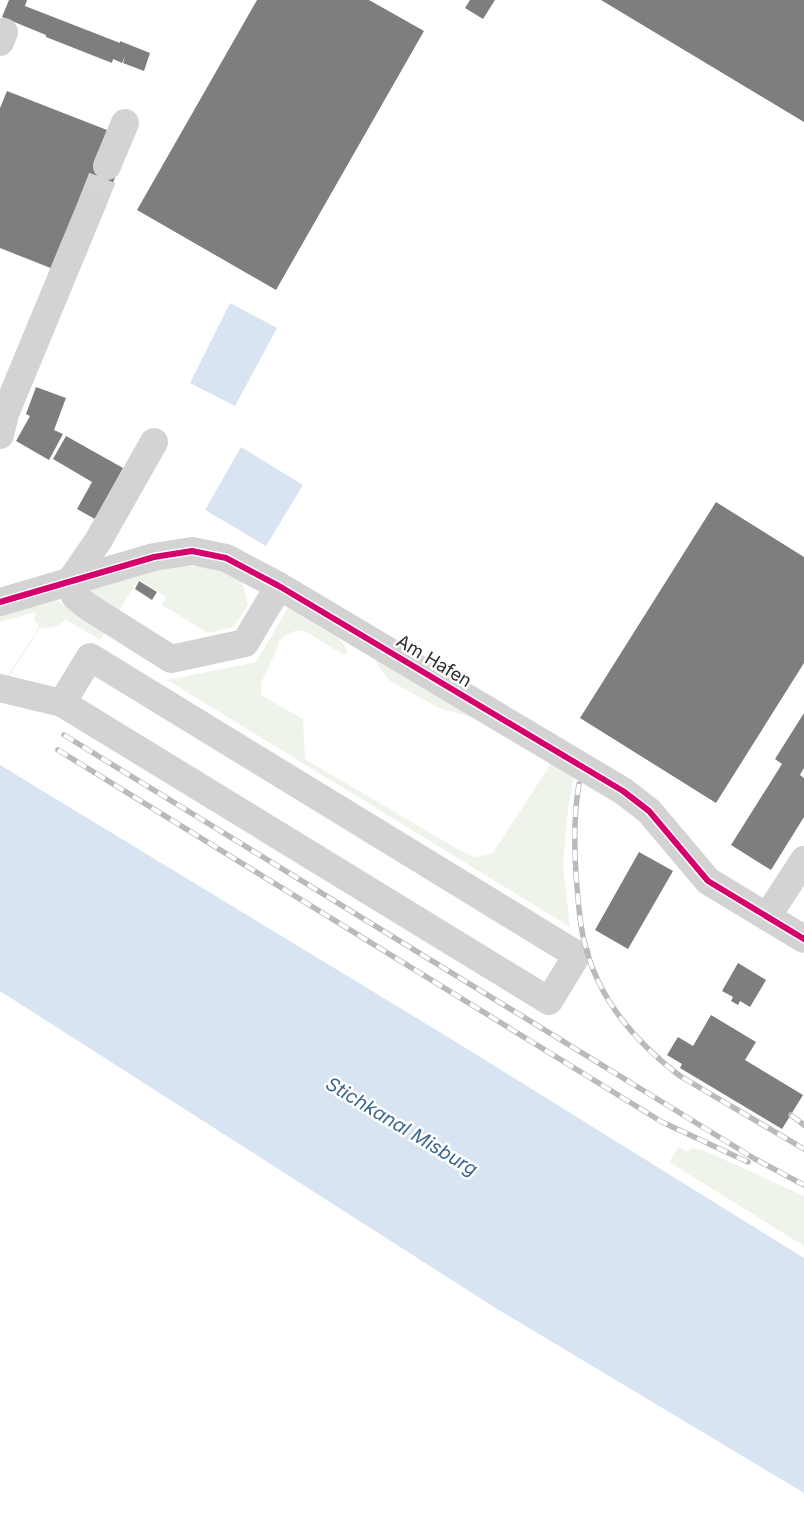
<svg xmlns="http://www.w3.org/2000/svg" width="804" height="1517" viewBox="0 0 804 1517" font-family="Inter,sans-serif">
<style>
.green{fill:#eff4eb}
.water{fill:#d8e4f1}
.building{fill:#7e7e7e}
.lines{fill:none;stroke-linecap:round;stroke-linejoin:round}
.minor-tunnel{stroke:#d5d5d5;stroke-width:28;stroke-dasharray:28 14;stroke-linecap:butt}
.minor{stroke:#d3d3d3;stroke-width:28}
.rail-casing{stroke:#bababa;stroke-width:5.5}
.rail{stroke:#fff;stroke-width:4;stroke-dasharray:11;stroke-linecap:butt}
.cycleway-casing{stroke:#fff;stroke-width:9}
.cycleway{stroke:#d6006c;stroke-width:6}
.labels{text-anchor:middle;stroke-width:5;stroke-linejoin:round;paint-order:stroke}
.street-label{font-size:18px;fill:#2e2e2e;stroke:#fff}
.water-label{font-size:19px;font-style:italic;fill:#3c6590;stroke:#fff}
</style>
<rect width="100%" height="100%" fill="#fff"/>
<path class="green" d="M178,566C192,566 232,568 241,582C245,588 246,598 248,605L234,627L208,633L162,605L166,597L139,579L118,612L87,591L156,571Z
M54,599L106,631L100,640L65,619C58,628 50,628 40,628L10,675L6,678L0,677V673L8,675L39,627L34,620L36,612L0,622V615Z
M288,608L338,638L345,646L347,652L345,655L342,654L305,631H295L285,635L279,641L277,649L261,683V695L303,719L305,759L461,851L474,857L492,854L552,762L574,775L568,809L563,865L570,927L167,680L256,662Z
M374,658L485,721L439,708L390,681L380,669Z
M679,1147L688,1152L691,1148L703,1150L804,1196V1246L669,1162Z"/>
<path class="water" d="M230,303L277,328L235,406L190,383Z
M241,447L303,485L266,546L205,510Z
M0,765L456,1042L804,1258V1493L497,1309L0,991Z"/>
<path class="building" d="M9,0H27L25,6L120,43V41L150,53L144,71L123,63L125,56L122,63L113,59L112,63L46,37V35L2,17Z
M257,0H369L424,31L276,290L137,210Z
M470,0H495L483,19L465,8Z
M601,0H804V122Z
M7,91L107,130L95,161L118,170L103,208L53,269L0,248V108Z
M36,387L66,398L54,430L63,434L49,460L16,441L30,416L26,414Z
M66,436L123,468L95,519L77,509L92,482L53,459Z
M716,502L804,557V663L716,803L580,718Z
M139,581L157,592L152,600L135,589Z
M804,713V768L800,775L804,778V817L771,870L731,845L782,764L775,759Z
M639,852L673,871L628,949L595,930Z
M738,963L766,980L750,1007L740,1001L738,1005L731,1001L733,997L722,991Z
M711,1015L756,1042L745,1060L803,1095L782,1129L680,1068L682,1064L667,1055L678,1037L693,1046Z"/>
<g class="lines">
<path class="minor-tunnel" d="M92,204L107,166"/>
<path class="minor" d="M0,42L4,32
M107,166L125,123
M0,435L5,414L92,204
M154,442L98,541L69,583L75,596L87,606L171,659L245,643L279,586
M0,602L154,557L192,551L226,558L279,586L623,791L649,811L708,881L804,939
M0,688L62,703L549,1001L577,955L90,657L62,703
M767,917L804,860"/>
<defs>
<path id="rail" d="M64,735L755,1159L804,1185
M58,750L662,1122L748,1162
M579,784C573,819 574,852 577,887C578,899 579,912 581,925C591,990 629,1037 680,1076L804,1149
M791,1115L804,1125"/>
</defs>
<use href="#rail" class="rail-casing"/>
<use href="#rail" class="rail"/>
<defs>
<path id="cycleway" d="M0,602L154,557L192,551L226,558L279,586L623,791L649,811L708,881L804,939"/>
</defs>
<use href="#cycleway" class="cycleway-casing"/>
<use href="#cycleway" class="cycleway"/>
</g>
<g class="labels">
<g class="street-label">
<text transform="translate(434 661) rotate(31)" y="6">Am Hafen</text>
</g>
<g class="water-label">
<text transform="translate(402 1126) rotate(31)" y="7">Stichkanal Misburg</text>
</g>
</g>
</svg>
